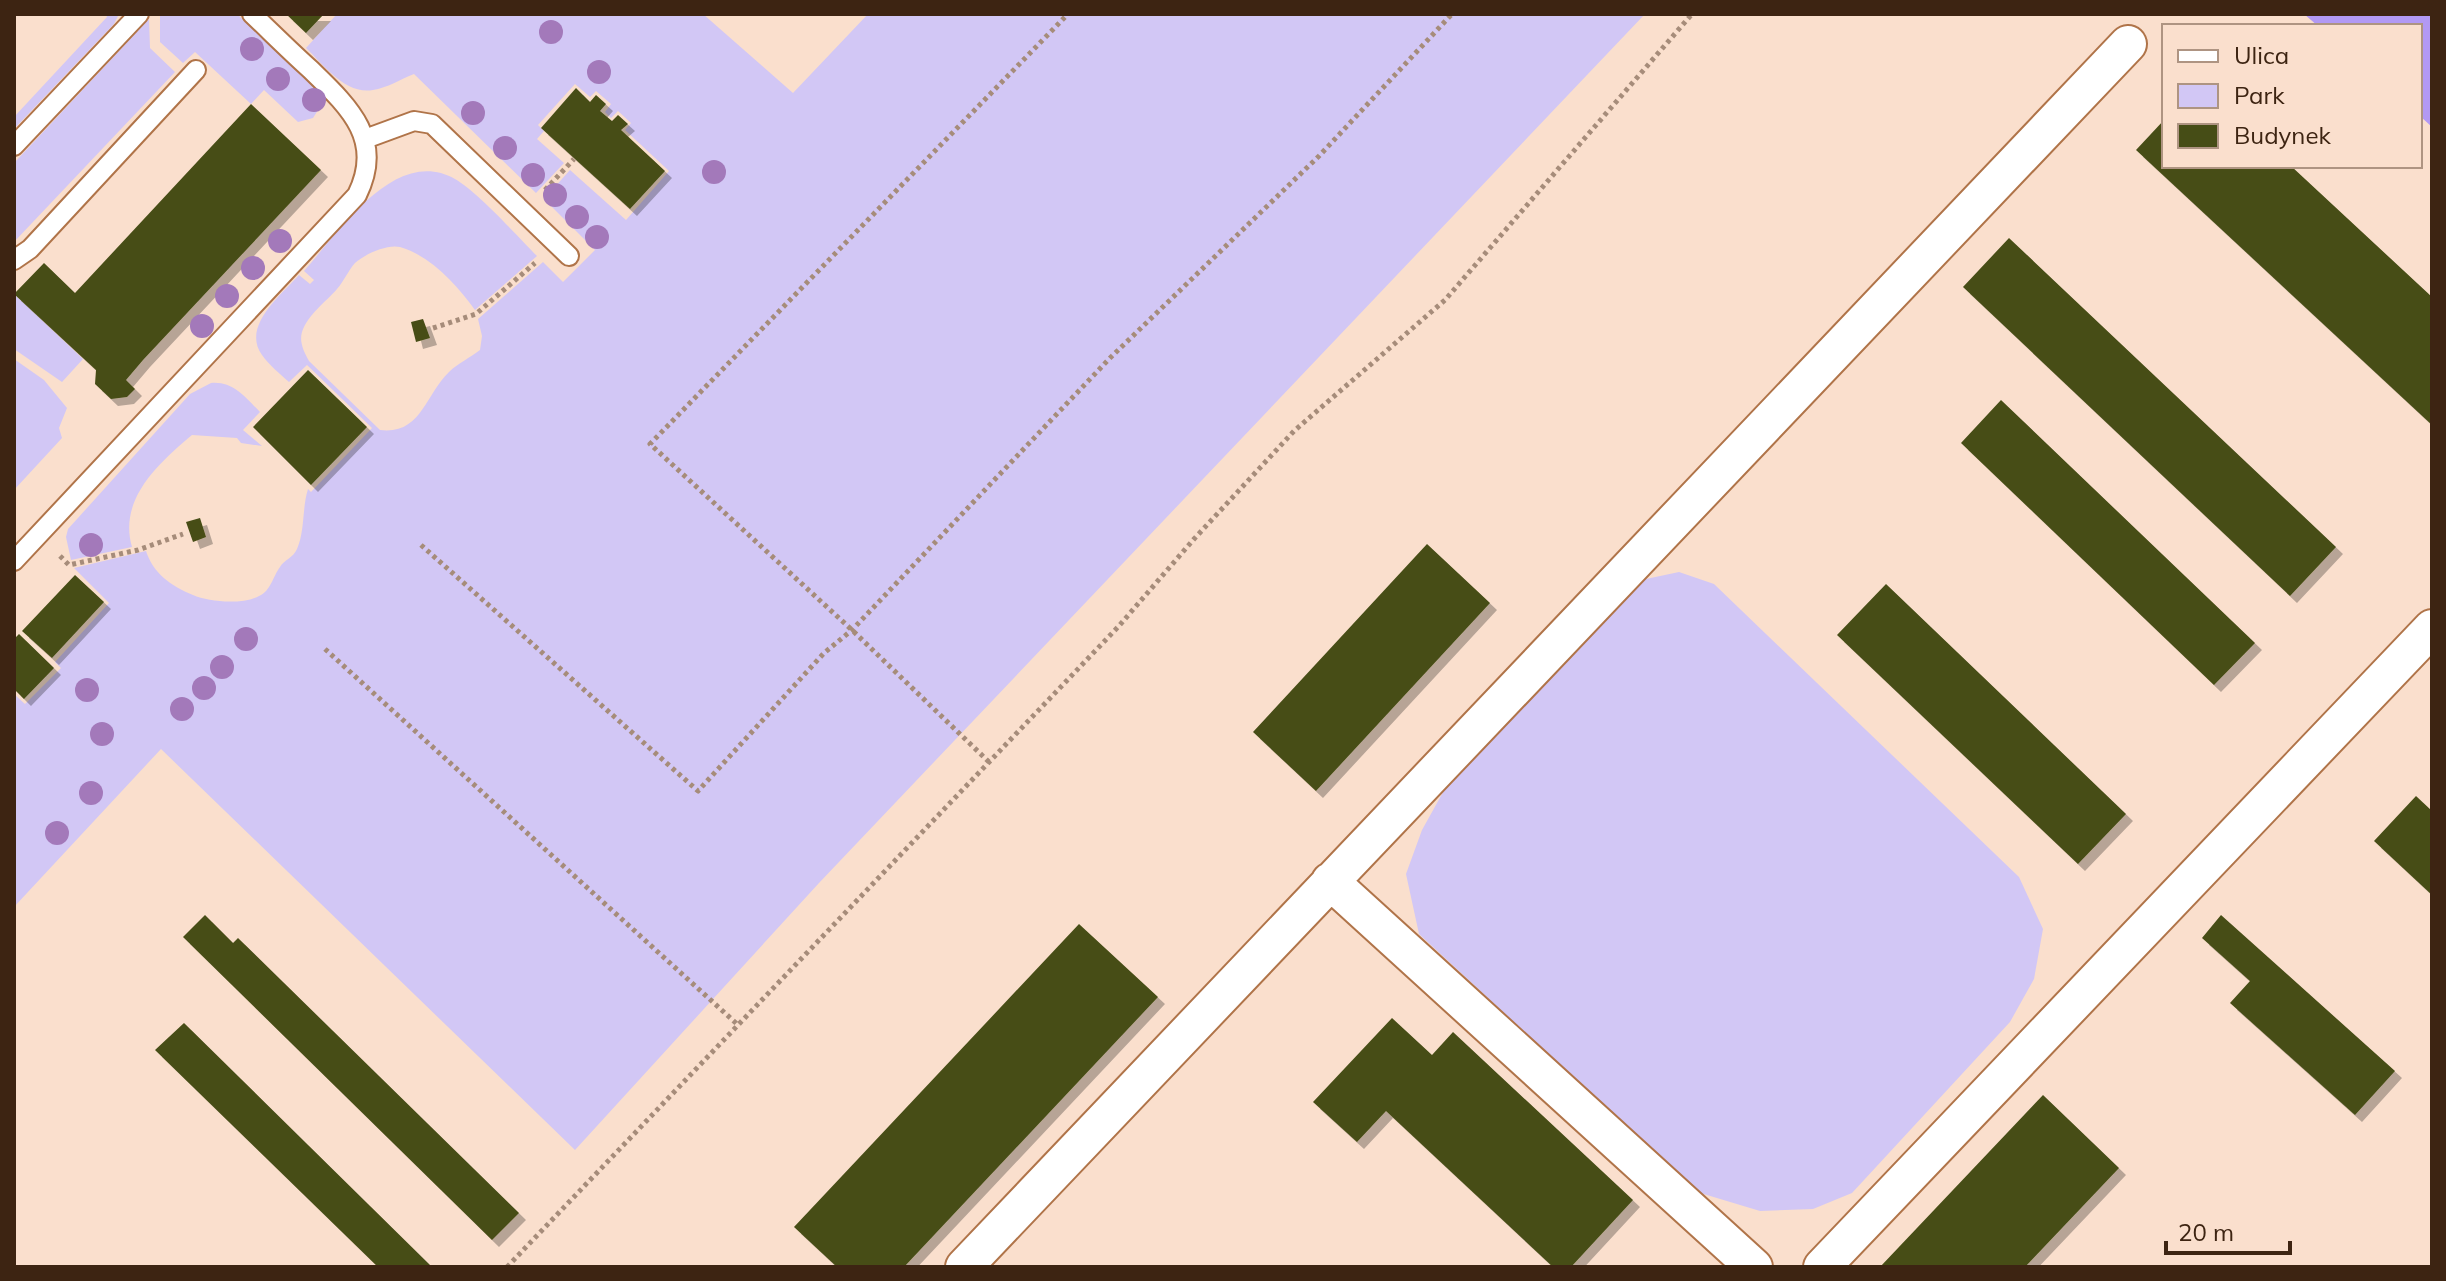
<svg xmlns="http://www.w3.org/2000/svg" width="2446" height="1281" viewBox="0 0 2446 1281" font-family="Mulish,sans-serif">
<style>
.green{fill:#d2c7f5}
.forest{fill:#b299f4}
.building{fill:#464d16;filter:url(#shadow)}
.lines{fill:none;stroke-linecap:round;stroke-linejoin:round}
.service-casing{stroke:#b07449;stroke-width:22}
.minor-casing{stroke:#b07449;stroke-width:40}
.path{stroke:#a68c7a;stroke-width:5;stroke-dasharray:4 4;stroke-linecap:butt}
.service{stroke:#fff;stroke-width:18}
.minor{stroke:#fff;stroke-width:36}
.tree{fill:#a379ba}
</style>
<defs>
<filter id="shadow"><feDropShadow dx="7" dy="7" stdDeviation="0" flood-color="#0004"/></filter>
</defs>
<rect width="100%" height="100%" fill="#fadfcd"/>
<path class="green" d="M106,14H119L114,24L14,129V117L107,17Z
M160,14H237L315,88L319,94L320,107L313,118L298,122L264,90L251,104L195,52L183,63L160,42Z
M337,14H703L793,93L868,14H1645L819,883L575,1150L161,749L14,907V694L25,704L61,668L55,662L109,603L74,568L146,551C153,573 171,586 193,595C209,602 242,605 259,596C271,591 273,576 280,567C284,560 293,558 297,549C305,531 302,508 308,489L311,492L372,428L307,365L289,382C280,374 269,365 262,355C241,326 282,294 299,275L310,284L314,280L304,271C339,232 395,145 455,179C479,193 516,235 537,256L475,310C457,285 431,256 400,247C387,244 365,254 355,263C348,271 344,281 337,289C326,302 308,314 302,332C299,342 304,352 309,361L380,430C421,435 425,395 449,372C458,363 470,358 480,350L482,336L478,319L543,262L563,282L595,250L544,199L570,170L626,220L669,171L625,130L631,123L618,111L611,118L605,112L611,104L596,91L590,97L575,84L538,125L544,131L537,139L564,163L536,193L414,74C401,79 387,88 373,90C345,95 323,64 306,48Z
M149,19L150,48L175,72L14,242V163Z
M14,294L83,359L62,382L14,349Z
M14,359L44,380L67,408L59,428L62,438L14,490Z
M211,383C233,381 245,397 260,412L243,430L262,446L241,443L237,438L192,435C159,463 118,499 132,547L71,560L66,537L68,529L190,394Z
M1679,572L1714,584L2019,877L2043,929L2034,979L2010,1022L1852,1193L1813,1209L1760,1211L1697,1192L1419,934L1406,874L1422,830L1452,776L1620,599L1646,579Z"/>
<path class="forest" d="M2304,14H2432V127L2420,116V26H2318Z"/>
<path class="building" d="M286,14H324L306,33Z
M576,88L590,102L596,95L606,104L600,111L612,121L618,115L628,124L621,130L665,171L630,209L541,128Z
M251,104L321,170L143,360L126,380L135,389L127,397L111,399L95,384L96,370L14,294L44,263L75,293Z
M2164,120V166H2291L2432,297V425L2136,150Z
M2009,238L2336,547L2290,596L1963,287Z
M423,319L430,338L416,342L411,322Z
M308,370L367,427L311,485L253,427Z
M2001,400L2255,643L2214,685L1961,443Z
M200,518L206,537L193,542L186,522Z
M1427,544L1490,603L1316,791L1253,732Z
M75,575L104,602L52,658L22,631Z
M1886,584L2126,814L2078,864L1837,635Z
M19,634L54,668L24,699L14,689V639Z
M2416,796L2432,811V895L2374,841Z
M205,915L233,943L238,938L519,1213L492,1240L183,937Z
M2221,915L2395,1071L2355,1115L2230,1003L2250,981L2202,938Z
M1079,924L1158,997L904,1267H837L794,1227Z
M1392,1018L1432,1055L1453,1032L1633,1200L1571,1267H1553L1386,1111L1357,1142L1313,1102Z
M184,1023L432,1267H378L155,1050Z
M2043,1095L2119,1168L2025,1267H1880Z"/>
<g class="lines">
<defs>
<path id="service" d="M365,139L414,121L432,124L569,256
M14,146L139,14
M14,260L30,249L196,70
M14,561L357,195C385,139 348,106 310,69C290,51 271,32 252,14"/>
<path id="minor" d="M1330,881L1754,1267
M964,1267L2128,44
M1822,1267L2432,628"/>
</defs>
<use href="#service" class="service-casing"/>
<use href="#minor" class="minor-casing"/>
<path class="path" d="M545,190L574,159
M433,328L476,314L535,263
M421,545L698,791L824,653L852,630L1110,358L1319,156L1452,14
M60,556L69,565L138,550L183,534
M325,649L737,1024
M989,762L852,630L650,444L1068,14
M507,1267L1118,627L1194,539L1294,431L1445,300L1692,14"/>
<use href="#service" class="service"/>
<use href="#minor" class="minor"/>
</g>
<g class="tree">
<circle cx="551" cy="32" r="12"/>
<circle cx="252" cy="49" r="12"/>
<circle cx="599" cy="72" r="12"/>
<circle cx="278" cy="79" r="12"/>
<circle cx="314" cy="100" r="12"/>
<circle cx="473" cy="113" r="12"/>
<circle cx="505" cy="148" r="12"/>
<circle cx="714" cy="172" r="12"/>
<circle cx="533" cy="175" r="12"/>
<circle cx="555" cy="195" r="12"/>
<circle cx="577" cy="217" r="12"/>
<circle cx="597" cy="237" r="12"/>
<circle cx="280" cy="241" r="12"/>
<circle cx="253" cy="268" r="12"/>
<circle cx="227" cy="296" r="12"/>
<circle cx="202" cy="326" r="12"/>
<circle cx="91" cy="545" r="12"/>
<circle cx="246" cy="639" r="12"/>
<circle cx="222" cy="667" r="12"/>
<circle cx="204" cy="688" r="12"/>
<circle cx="87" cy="690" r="12"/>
<circle cx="182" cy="709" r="12"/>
<circle cx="102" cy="734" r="12"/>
<circle cx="91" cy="793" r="12"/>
<circle cx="57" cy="833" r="12"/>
</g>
<rect width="2446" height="1281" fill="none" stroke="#3d2412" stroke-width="32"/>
<rect x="2162" y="24" width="260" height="144" fill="#fadfcd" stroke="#ae9482" stroke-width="2"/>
<rect x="2178" y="50" width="40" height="12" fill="#ffffff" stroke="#ae9482" stroke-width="2"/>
<text x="2234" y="64" font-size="24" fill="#3d2412">Ulica</text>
<rect x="2178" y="84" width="40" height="24" fill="#d2c7f5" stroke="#ae9482" stroke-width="2"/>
<text x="2234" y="104" font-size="24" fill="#3d2412">Park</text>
<rect x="2178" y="124" width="40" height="24" fill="#464d16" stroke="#ae9482" stroke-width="2"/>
<text x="2234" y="144" font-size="24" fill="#3d2412">Budynek</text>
<path d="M2166 1241v12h124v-12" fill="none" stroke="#3d2412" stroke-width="4"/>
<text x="2178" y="1241" font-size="24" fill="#3d2412" stroke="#fadfcd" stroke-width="6" paint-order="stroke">20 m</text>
</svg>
